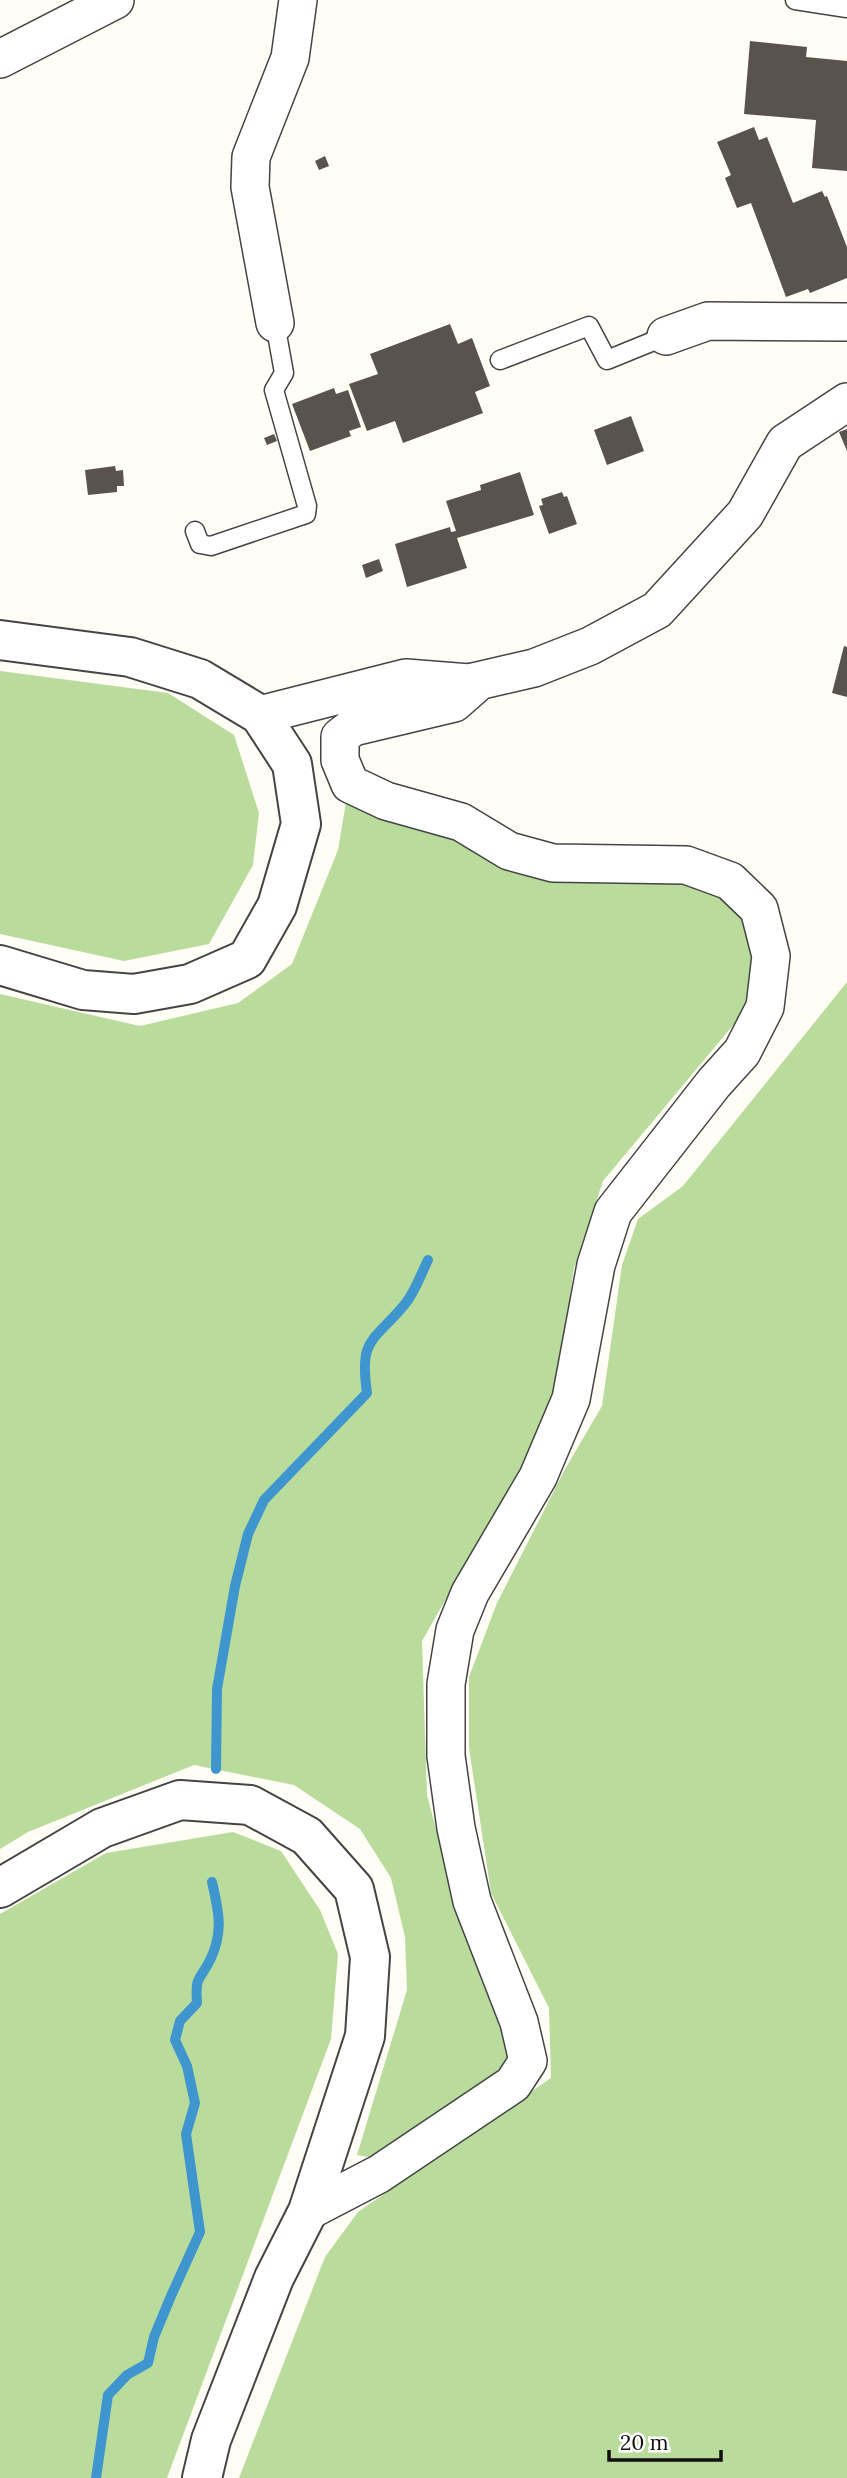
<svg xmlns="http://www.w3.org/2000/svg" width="847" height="2478" viewBox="0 0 847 2478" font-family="Lora,serif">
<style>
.forest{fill:#b9dc9c}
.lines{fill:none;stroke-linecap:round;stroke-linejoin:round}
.stream{stroke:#3f96cf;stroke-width:10}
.building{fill:#5a524d}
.service-casing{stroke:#444;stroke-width:21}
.minor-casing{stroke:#444;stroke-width:40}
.tertiary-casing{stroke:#444;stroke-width:42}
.service{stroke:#fff;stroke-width:18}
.minor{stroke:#fff;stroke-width:37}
.tertiary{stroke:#fff;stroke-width:38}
</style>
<rect width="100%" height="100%" fill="#fffdf5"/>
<path class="forest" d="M0,671L168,693L234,735L259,813L253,865L209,944L124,961L0,934Z
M346,802L668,875L718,891L744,919L760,964L745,1011L603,1181L574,1268L557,1386L528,1455L422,1641L427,1795L453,1893L493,1989L509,2057L484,2086L374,2158L357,2155L407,1990L405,1937L391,1878L360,1829L294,1785L194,1765L28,1832L0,1849V994L140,1026L238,1003L292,964L338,850Z
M847,982V2478H239L325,2257L358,2212L551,2078L549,2008L491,1893L469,1748V1677L497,1603L564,1471L602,1406L622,1265L638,1219L683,1186Z
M233,1832L281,1851L320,1910L338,1954L331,2039L167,2478H0V1914L106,1853Z"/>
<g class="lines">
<path class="stream" d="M216,1769L217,1689L235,1586L248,1534L264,1500L367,1393C359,1337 373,1343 405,1304C415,1292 421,1274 428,1260
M96,2478L108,2395L127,2375L148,2363L154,2337L171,2296L200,2232L186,2134L195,2103L187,2066L175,2040L180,2021L197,2003C195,1973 200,1982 211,1958C224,1930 218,1909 212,1882"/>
</g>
<path class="building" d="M750,41L807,47L806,57L847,61V171L812,168L816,120L744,114Z
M754,127L759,140L767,137L793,203L822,191L825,197L827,196L847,247V278L810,293L808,289L786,297L751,203L737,208L725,178L731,175L717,142Z
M325,156L329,166L319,170L315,161Z
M450,324L458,344L472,338L490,386L475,392L483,413L403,443L395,421L367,431L349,384L378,374L370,354Z
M334,388L336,394L348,390L361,427L349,431L351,436L310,451L292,404Z
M631,416L644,451L607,465L594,430Z
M847,429V451L839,432Z
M274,434L277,441L267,445L264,438Z
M115,466L116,471L123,470L124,486H117V492L88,495L85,470Z
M520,472L534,515L457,538L467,568L407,587L395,544L450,527L451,532L456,531L446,501L481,490L480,485Z
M562,492L564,497L567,496L577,524L549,534L539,506L543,505L541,499Z
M379,559L383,571L366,578L362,565Z
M844,646L847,647V697L832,693Z"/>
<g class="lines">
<defs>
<path id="service" d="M795,0L847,8
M500,360L589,326L607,360L666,336
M195,531L200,544L211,546L306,514L307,506L274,390L284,373L275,323"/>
<path id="minor" d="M0,59L115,0
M275,323L250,187L251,157L290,58L298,0
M666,336L708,321L847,322
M260,715L406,678L469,683L534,668L590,646L657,610L745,514L785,443L847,402
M308,2211L379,2174L513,2084L528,2061L519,2022L472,1901L456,1828L446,1756V1684L455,1630L470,1593L538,1477L571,1399L596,1265L613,1212L714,1083L742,1052L765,1007L771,956L759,909L730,881L686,865L553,863L509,851L461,822L386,801L350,784L340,760V737L353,727L454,703L479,681"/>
<path id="tertiary" d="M0,640L130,657L200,679L260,715L292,764L301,824L277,906L247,959L190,984L134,994L83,990L0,965
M0,1888L102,1828L180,1800L250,1805L307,1836L354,1889L370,1957L365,2036L308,2211L274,2278L211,2440L202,2478"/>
</defs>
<use href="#service" class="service-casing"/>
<use href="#minor" class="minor-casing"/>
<use href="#tertiary" class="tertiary-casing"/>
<use href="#service" class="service"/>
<use href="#minor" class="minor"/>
<use href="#tertiary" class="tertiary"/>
</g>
<path d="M609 2450v10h112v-10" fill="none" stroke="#111111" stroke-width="3.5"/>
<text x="620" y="2450" font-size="21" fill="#111111" stroke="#ffffff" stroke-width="5" paint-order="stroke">20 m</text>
</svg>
